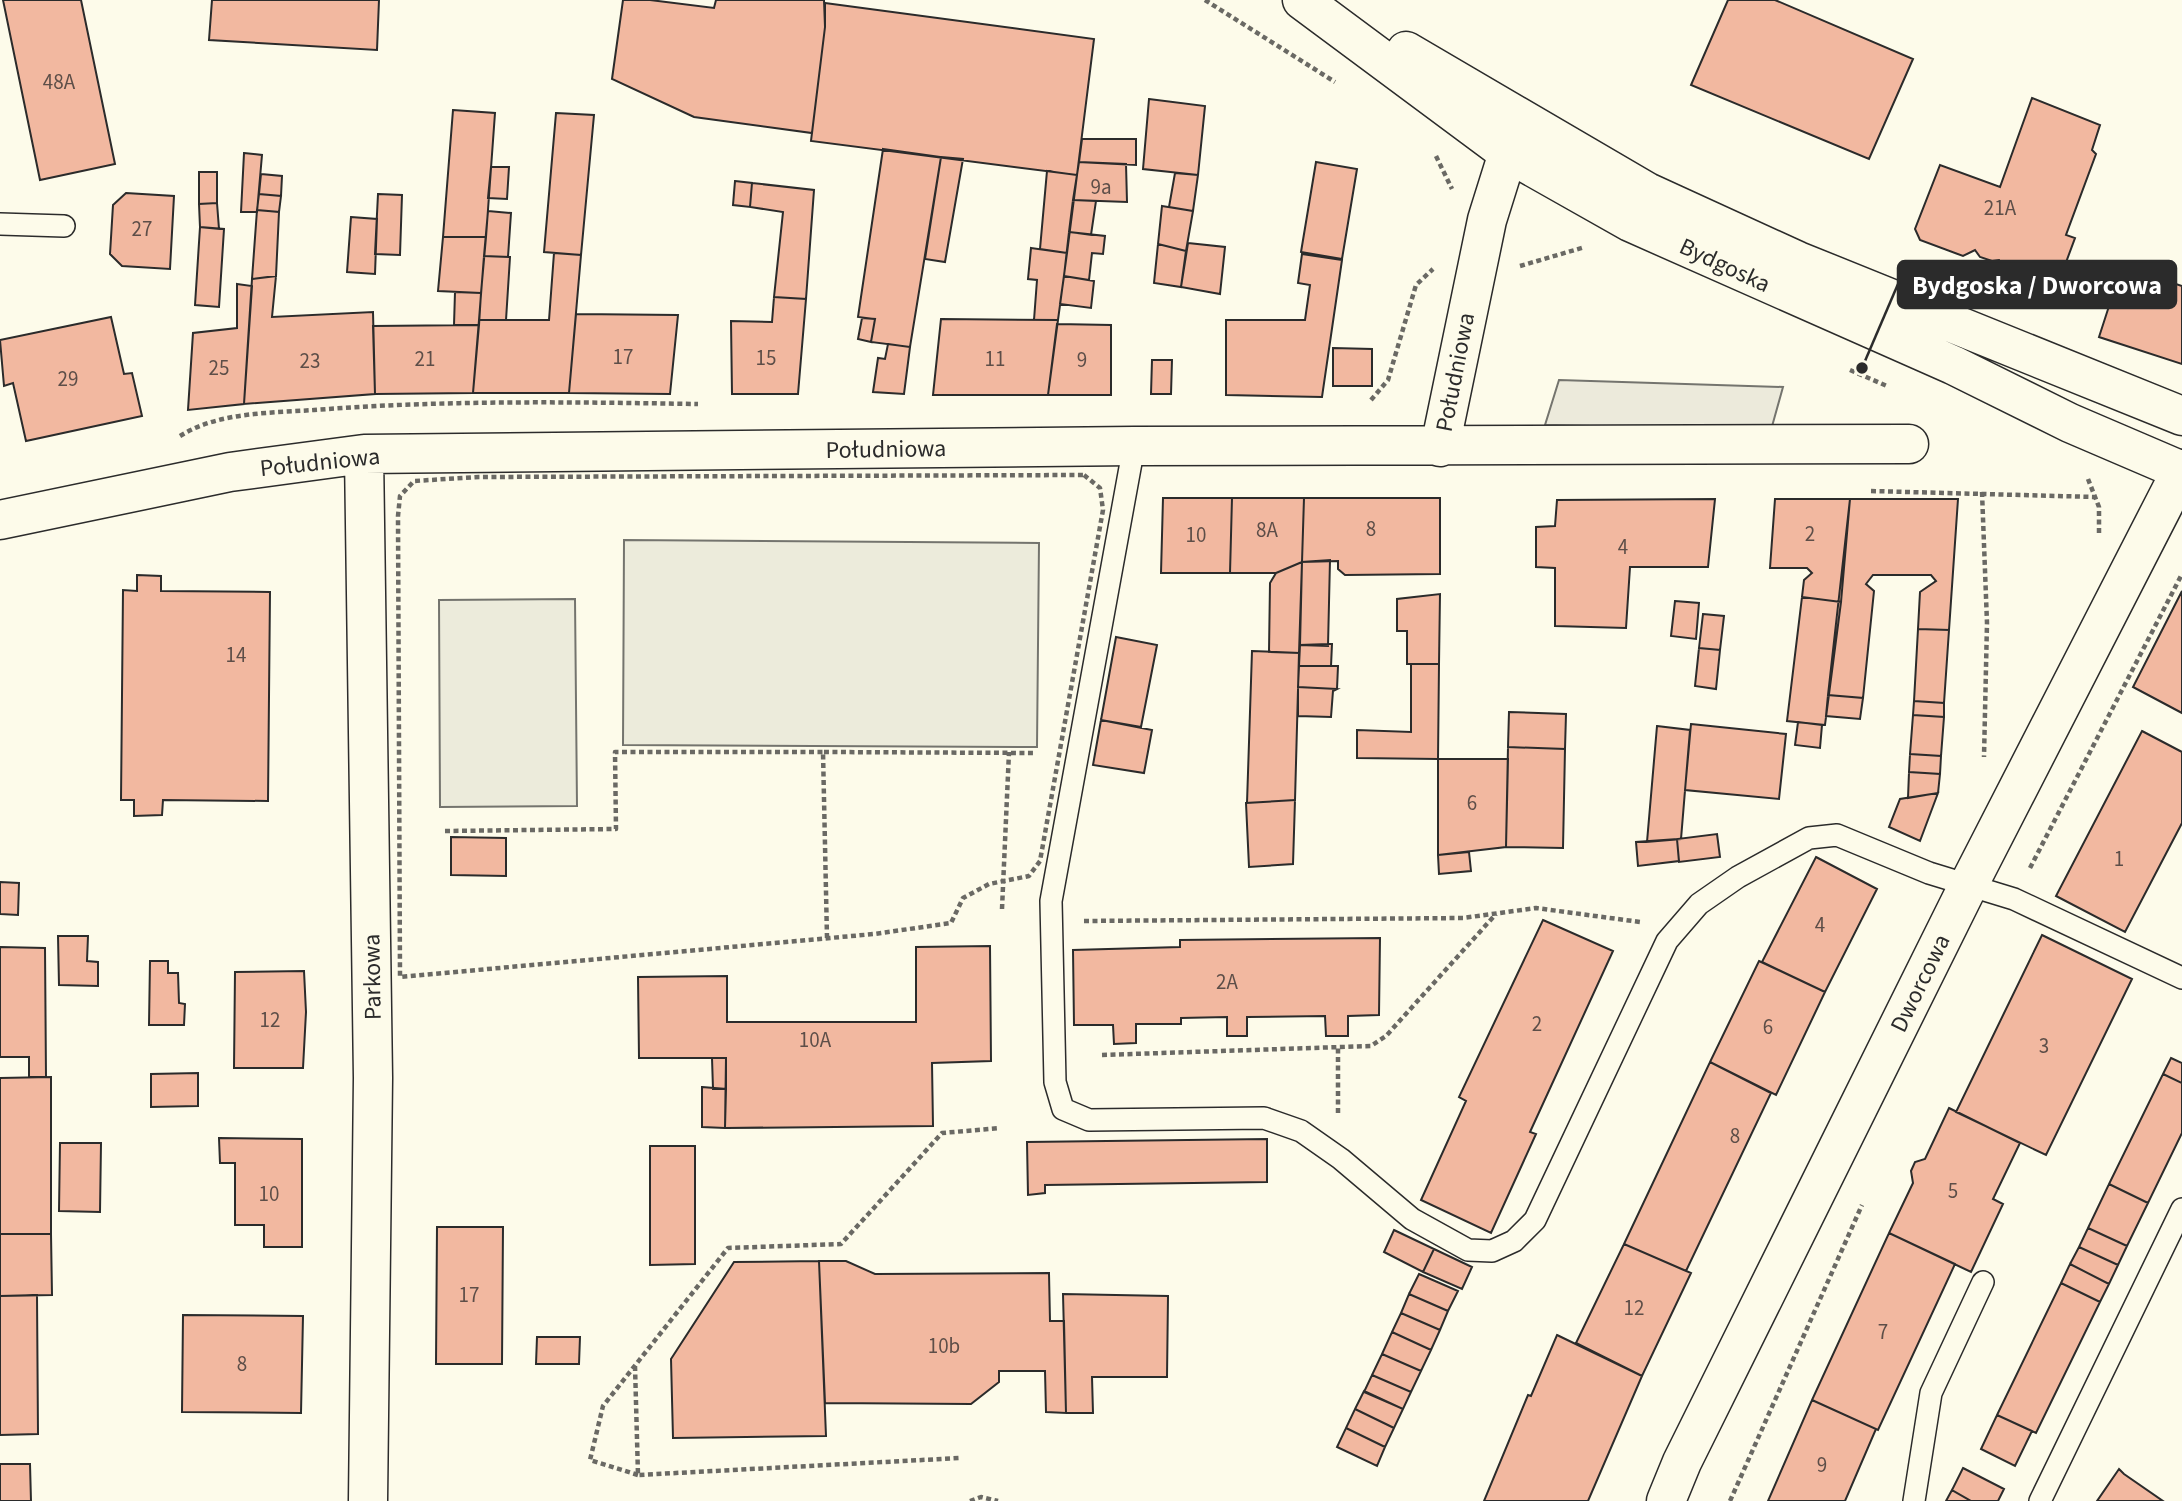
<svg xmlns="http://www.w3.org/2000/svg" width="2182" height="1501" viewBox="0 0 2182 1501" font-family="'Source Sans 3',sans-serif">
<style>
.pitch{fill:#ecebdb;stroke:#74746e;stroke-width:2}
.parking{fill:#eceadb;stroke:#74746e;stroke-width:2}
.building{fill:#f2b8a0;stroke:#2b2b2b;stroke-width:2}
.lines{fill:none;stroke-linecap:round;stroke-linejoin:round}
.service-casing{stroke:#2b2b2b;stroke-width:24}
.minor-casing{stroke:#2b2b2b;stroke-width:41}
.tertiary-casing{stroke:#2b2b2b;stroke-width:41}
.path{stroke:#6a6964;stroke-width:4.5;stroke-dasharray:5 3.5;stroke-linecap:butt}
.service{stroke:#fdfbea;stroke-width:21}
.minor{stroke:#fdfbea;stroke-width:38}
.tertiary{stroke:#fdfbea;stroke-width:38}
.labels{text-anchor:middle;stroke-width:5;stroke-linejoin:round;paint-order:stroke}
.number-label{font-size:21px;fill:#5d4e48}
.street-label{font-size:24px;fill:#2b2b2b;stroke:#fdfbea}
.leader{fill:none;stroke:#2b2b2b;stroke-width:2.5}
.callout-dot{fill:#2b2b2b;stroke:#fdfbea;stroke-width:2.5}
.callout{fill:#2b2b2b;stroke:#2b2b2b;stroke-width:2.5}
.callout-label{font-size:26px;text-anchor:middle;font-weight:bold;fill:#fff}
</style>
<rect width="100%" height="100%" fill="#fdfbea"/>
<path class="pitch" d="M624,540L1039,543L1037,747L623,745Z
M575,599L577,806L440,807L439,600Z"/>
<path class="parking" d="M1559,380L1783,387L1771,430L1545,425Z"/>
<path class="building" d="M3,0H81L115,164L40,180Z
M212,0H379L377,50L209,40Z
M623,0H650L714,8L716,0H824L825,27L812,133L694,117L612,79Z
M1728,0H1775L1913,59L1869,159L1691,85Z
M825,3L1094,39L1077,175L811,141L825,27Z
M2032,98L2100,125L2092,150L2096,154L2066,235L2075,238L2058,284L2048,288L2006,273L1999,260L1992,261L1980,257L1975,250L1963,256L1920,240L1915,229L1940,165L2000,187Z
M1149,99L1205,106L1198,175L1143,169Z
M453,110L495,113L486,237H443Z
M556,113L594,115L581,255L544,252Z
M1082,139H1136V165L1079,162Z
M883,149L941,157L910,347L871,342L875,319L858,317Z
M244,153L262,155L257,212H241Z
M941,157L963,159L945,262L925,259Z
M1079,162L1126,164L1127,202L1073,200Z
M1316,162L1357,169L1342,259L1301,252Z
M491,167H509L507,199L488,198Z
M1047,171L1077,175L1067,253L1040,249Z
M199,172H217V203L199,204Z
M1175,173L1198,175L1193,211L1169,207Z
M261,174L282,176L281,196L259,194Z
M735,181L752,183L750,207L733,205Z
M752,183L814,190L806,299L774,297L783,212L750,207Z
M126,193L174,196L170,269L122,266L110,254L113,205Z
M259,194L281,196L279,212L257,210Z
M378,194L402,195L400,255L375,254Z
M1073,200L1096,201L1091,235L1069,232Z
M217,203L219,229L200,227L199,204Z
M1162,206L1193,211L1186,251L1158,244Z
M257,210L279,212L276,276L252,279Z
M488,211L511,213L508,257L484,256Z
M351,217L377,219L375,274L347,272Z
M200,227L224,229L219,307L195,305Z
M1069,232L1105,236L1103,254L1092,253L1089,280L1064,276Z
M443,237H486L481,293L438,291Z
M1188,243L1225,247L1220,294L1181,287Z
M1158,244L1186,251L1181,287L1154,283Z
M1031,248L1067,253L1058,320H1034L1037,280L1028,279Z
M554,253L581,255L569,393H473L479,320H549Z
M1302,254L1342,260L1322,397L1226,395V320H1305L1310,285L1298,283Z
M484,256L510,257L506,320H479Z
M2122,266L2182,286V364L2099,337Z
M276,276L272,317L373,312L375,394L244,404L252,279Z
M1064,276L1094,281L1091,308L1060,304Z
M237,284L252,286L244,404L188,410L193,333L237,328Z
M455,292L481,293L479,325H454Z
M774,297L806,299L798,394H732L731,321L772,322Z
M576,314L678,315L670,394L569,393Z
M111,317L124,374L132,373L142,416L26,441L13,383L4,386L0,340Z
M862,318L875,319L871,342L858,339Z
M941,319L1058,320L1048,395H933Z
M1057,324L1111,325V395H1048Z
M479,325L473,393L375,394L373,326Z
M888,344L910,347L904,394L873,392L878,358L885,359Z
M1333,348L1372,349V386H1333Z
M1152,360H1172L1171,394H1151Z
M1163,498H1232L1230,573H1161Z
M1232,498H1304L1302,562L1276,573H1230Z
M1304,498H1440V574L1345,575L1338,569V561L1302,562Z
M1715,499L1708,567H1630L1626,628L1555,626V568L1536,567V527L1555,526L1557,500Z
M1775,499H1850L1841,602L1802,597L1804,580L1812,573L1807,568H1770Z
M1850,499H1958L1949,630L1918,629L1920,592L1936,581L1931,575H1873L1866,584L1874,591L1863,698L1828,695Z
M1330,560L1328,646L1300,645L1302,562Z
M1302,562L1299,653L1269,652L1270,583L1276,573Z
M137,575L161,576V591L270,592L268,801L163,800L162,815L134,816V800H121L123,590L137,591Z
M2182,591V713L2133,687Z
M1440,594L1439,664H1407V631H1397V599Z
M1802,597L1841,602L1825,725L1787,721Z
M1675,601L1699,603L1696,639L1671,636Z
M1703,614L1724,616L1720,650L1699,648Z
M1918,629L1949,630L1944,703L1914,701Z
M1116,637L1157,645L1141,727L1101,720Z
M1329,644H1332L1331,666H1299L1300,645Z
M1699,648L1720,650L1716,689L1695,686Z
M1252,651L1299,653L1295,800L1247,803Z
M1411,664H1439L1438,759L1357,758V730L1411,732Z
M1299,666H1338L1337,689L1298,687Z
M1298,687L1337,689L1333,691L1331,717L1298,716Z
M1828,695L1863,698L1860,719L1826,716Z
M1914,701L1944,703V717L1913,715Z
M1509,712L1566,714L1565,749L1508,747Z
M1913,715L1944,717L1941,756L1910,754Z
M1101,720L1152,730L1144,773L1093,765Z
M1798,722L1822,725L1820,748L1795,745Z
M1691,724L1786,734L1779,799L1685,790Z
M1657,726L1690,730L1681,839L1647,842Z
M2142,731L2182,752V823L2125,932L2056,896Z
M1508,747L1565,749L1563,848L1506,847Z
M1910,754L1941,756L1940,774L1909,772Z
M1438,759H1508L1506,847L1438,855Z
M1909,772L1940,774L1938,793L1908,798Z
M1938,793L1920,841L1889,827L1900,799Z
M1295,800L1293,864L1249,867L1246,803Z
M1717,834L1720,857L1679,862L1677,839Z
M451,837L506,838V876L451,875Z
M1677,839L1679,861L1638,866L1636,842Z
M1469,852L1471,871L1439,874L1438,855Z
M1816,857L1877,889L1825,992L1762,962Z
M0,882L19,883L18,915L0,914Z
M1543,920L1613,951L1530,1132L1536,1134L1491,1233L1421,1200L1466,1101L1459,1097Z
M2042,935L2132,979L2046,1155L1956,1112Z
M58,936H88L87,961L98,962V986L59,985Z
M1380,938L1379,1015L1348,1016V1036H1326L1325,1016L1247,1017V1036H1227V1017L1181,1018V1024H1136V1043L1114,1044L1113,1025H1074L1073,950L1180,947V940Z
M990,946L991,1061L932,1063L933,1126L725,1128L726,1058H639L638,977L727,976V1022H916V947Z
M0,947L45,948L46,1077H29V1057H0Z
M150,961H168V973H178L179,1003L185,1004L184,1025H149Z
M1759,961L1825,992L1776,1095L1710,1062Z
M304,971L306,1012L303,1068H234L235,972Z
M712,1058H726V1089H713Z
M2171,1058L2182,1063V1083L2163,1074Z
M1710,1062L1771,1093L1686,1271L1624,1244Z
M198,1073V1106L151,1107V1074Z
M2163,1074L2182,1083V1133L2148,1203L2109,1184Z
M51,1077V1234H0V1078Z
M702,1087L726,1089L725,1128L702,1127Z
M1949,1108L2020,1143L1993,1199L2003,1204L1971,1272L1889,1233L1913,1183L1911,1171L1915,1162L1925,1159Z
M219,1138L302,1139V1247H264V1225H235V1163H220Z
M1267,1139V1182L1045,1185V1193L1028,1195L1027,1142Z
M60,1143H101L100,1212L59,1211Z
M650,1146H695V1264L650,1265Z
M2109,1184L2148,1203L2127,1246L2088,1228Z
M437,1227H503L502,1364H436Z
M2088,1228L2127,1246L2118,1265L2079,1247Z
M1394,1230L1434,1249L1423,1272L1384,1252Z
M1889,1233L1955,1264L1878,1430L1812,1400Z
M0,1234H51L52,1295L0,1296Z
M1624,1244L1691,1273L1642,1376L1576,1343Z
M2079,1247L2118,1265L2109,1284L2070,1264Z
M1434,1249L1472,1267L1462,1289L1423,1272Z
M819,1261H846L875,1274L1049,1273L1050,1321H1064L1066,1413L1046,1412L1045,1371H999V1382L971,1404L825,1403Z
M819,1261L826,1436L673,1438L671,1359L734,1262Z
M2070,1264L2109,1284L2100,1302L2061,1283Z
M1419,1274L1458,1291L1448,1311L1409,1294Z
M2061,1283L2100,1302L2036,1433L1997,1415Z
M1063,1294L1168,1296L1167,1377H1092L1093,1413H1066Z
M1409,1294L1448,1311L1440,1330L1401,1313Z
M37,1295L38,1434L0,1435V1296Z
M1401,1313L1440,1330L1431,1350L1392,1332Z
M183,1315L303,1316L301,1413L182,1412Z
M1392,1332L1431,1350L1421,1371L1382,1354Z
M1557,1335L1642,1376L1588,1501H1484L1528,1395L1531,1396Z
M537,1337H580L579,1364H536Z
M1382,1354L1421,1371L1411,1392L1372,1375Z
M1372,1375L1411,1392L1403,1409L1364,1392Z
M1364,1391L1403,1409L1394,1428L1355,1409Z
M1812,1400L1876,1429L1845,1501H1768Z
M1355,1409L1394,1428L1385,1447L1346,1428Z
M1997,1415L2032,1431L2015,1466L1981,1449Z
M1346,1428L1385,1447L1377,1466L1337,1447Z
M0,1464H30L31,1501H0Z
M1963,1468L2004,1489L1998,1501H1971L1952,1490Z
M2119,1469L2124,1474L2163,1501H2097Z
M1952,1490L1971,1501H1946Z"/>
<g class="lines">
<defs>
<path id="service" d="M0,224L64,226
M1134,446L1051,901L1055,1082L1063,1109L1089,1120L1264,1118L1301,1131L1341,1159L1412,1219L1468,1250L1492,1251L1514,1241L1535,1220L1667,941L1699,904L1738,877L1809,838L1837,835L1929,873L2014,899L2182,978
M1914,1501L1931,1393L1983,1282
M2040,1501L2182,1209"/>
<path id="minor" d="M1440,447L1487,220L1508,153L1527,127
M364,454L373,1078L368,1501
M0,520L230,472L364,454L1134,446L1909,444
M1666,1501L1682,1462L1967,888L2182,469"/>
<path id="tertiary" d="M1302,0L1508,153L1630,222L1953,365L2070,423L2182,471
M1406,51L1647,192L1798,261L2182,416"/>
</defs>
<use href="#service" class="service-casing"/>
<use href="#minor" class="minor-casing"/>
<use href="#tertiary" class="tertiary-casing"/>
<path class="path" d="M1205,0L1335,82
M1436,156L1452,189
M1520,266L1585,247
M1850,370L1887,386
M1371,400L1388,380L1416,285L1433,269
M180,436C218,412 270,413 314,410C442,400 570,402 698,404
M1084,475L1100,488L1103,510L1040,861L1029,876L989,884L963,898L951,923L874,934L400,977L398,516L400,496L414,481L479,477Z
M2088,479L2099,507V534
M1871,491L2095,497
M1982,492L1987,623L1984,757
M445,831L616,829L615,752H823
M2030,868L2182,574
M1002,909L1009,752
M1084,921L1463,918L1536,908L1640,922
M827,938L823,752L1035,753
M1102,1055L1371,1046L1386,1036L1496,914
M1338,1113V1048
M635,1366L638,1475L960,1458
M638,1475L590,1460L603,1406L728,1248L841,1244L942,1133L1000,1128
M970,1501L981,1497L998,1501
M1730,1501L1862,1205"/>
<use href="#service" class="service"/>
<use href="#minor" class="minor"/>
<use href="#tertiary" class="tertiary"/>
</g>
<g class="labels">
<g class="number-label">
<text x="59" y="89">48A</text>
<text x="1101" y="194">9a</text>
<text x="2000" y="215">21A</text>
<text x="142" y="236">27</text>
<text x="623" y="364">17</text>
<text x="766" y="365">15</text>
<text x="425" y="366">21</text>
<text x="995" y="366">11</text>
<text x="1082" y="367">9</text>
<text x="310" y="368">23</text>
<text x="219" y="375">25</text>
<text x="68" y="386">29</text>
<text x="1371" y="536">8</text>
<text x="1267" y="537">8A</text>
<text x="1810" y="541">2</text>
<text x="1196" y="542">10</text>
<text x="1623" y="554">4</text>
<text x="236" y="662">14</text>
<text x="1472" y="810">6</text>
<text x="2119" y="866">1</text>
<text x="1820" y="932">4</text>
<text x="1227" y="989">2A</text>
<text x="270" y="1027">12</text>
<text x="1537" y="1031">2</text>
<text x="1768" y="1034">6</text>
<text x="815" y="1047">10A</text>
<text x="2044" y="1053">3</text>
<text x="1735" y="1143">8</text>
<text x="1953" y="1198">5</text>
<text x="269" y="1201">10</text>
<text x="469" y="1302">17</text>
<text x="1634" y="1315">12</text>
<text x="1883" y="1339">7</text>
<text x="944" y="1353">10b</text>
<text x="242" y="1371">8</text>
<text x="1822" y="1472">9</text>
</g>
<g class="street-label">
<text transform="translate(1725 265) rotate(25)" y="8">Bydgoska</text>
<text transform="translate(1455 372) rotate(-79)" y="8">Południowa</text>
<text transform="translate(886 449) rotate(-1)" y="8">Południowa</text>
<text transform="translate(320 462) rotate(-6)" y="8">Południowa</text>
<text transform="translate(372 977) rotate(-91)" y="8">Parkowa</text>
<text transform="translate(1920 983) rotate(-64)" y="8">Dworcowa</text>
</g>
</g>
<path class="leader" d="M1862 368L1898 284"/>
<circle class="callout-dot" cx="1862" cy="368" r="7"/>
<rect class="callout" x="1898" y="261" width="278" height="47" rx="7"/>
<g class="callout-label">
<text x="2037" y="294">Bydgoska / Dworcowa</text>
</g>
</svg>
